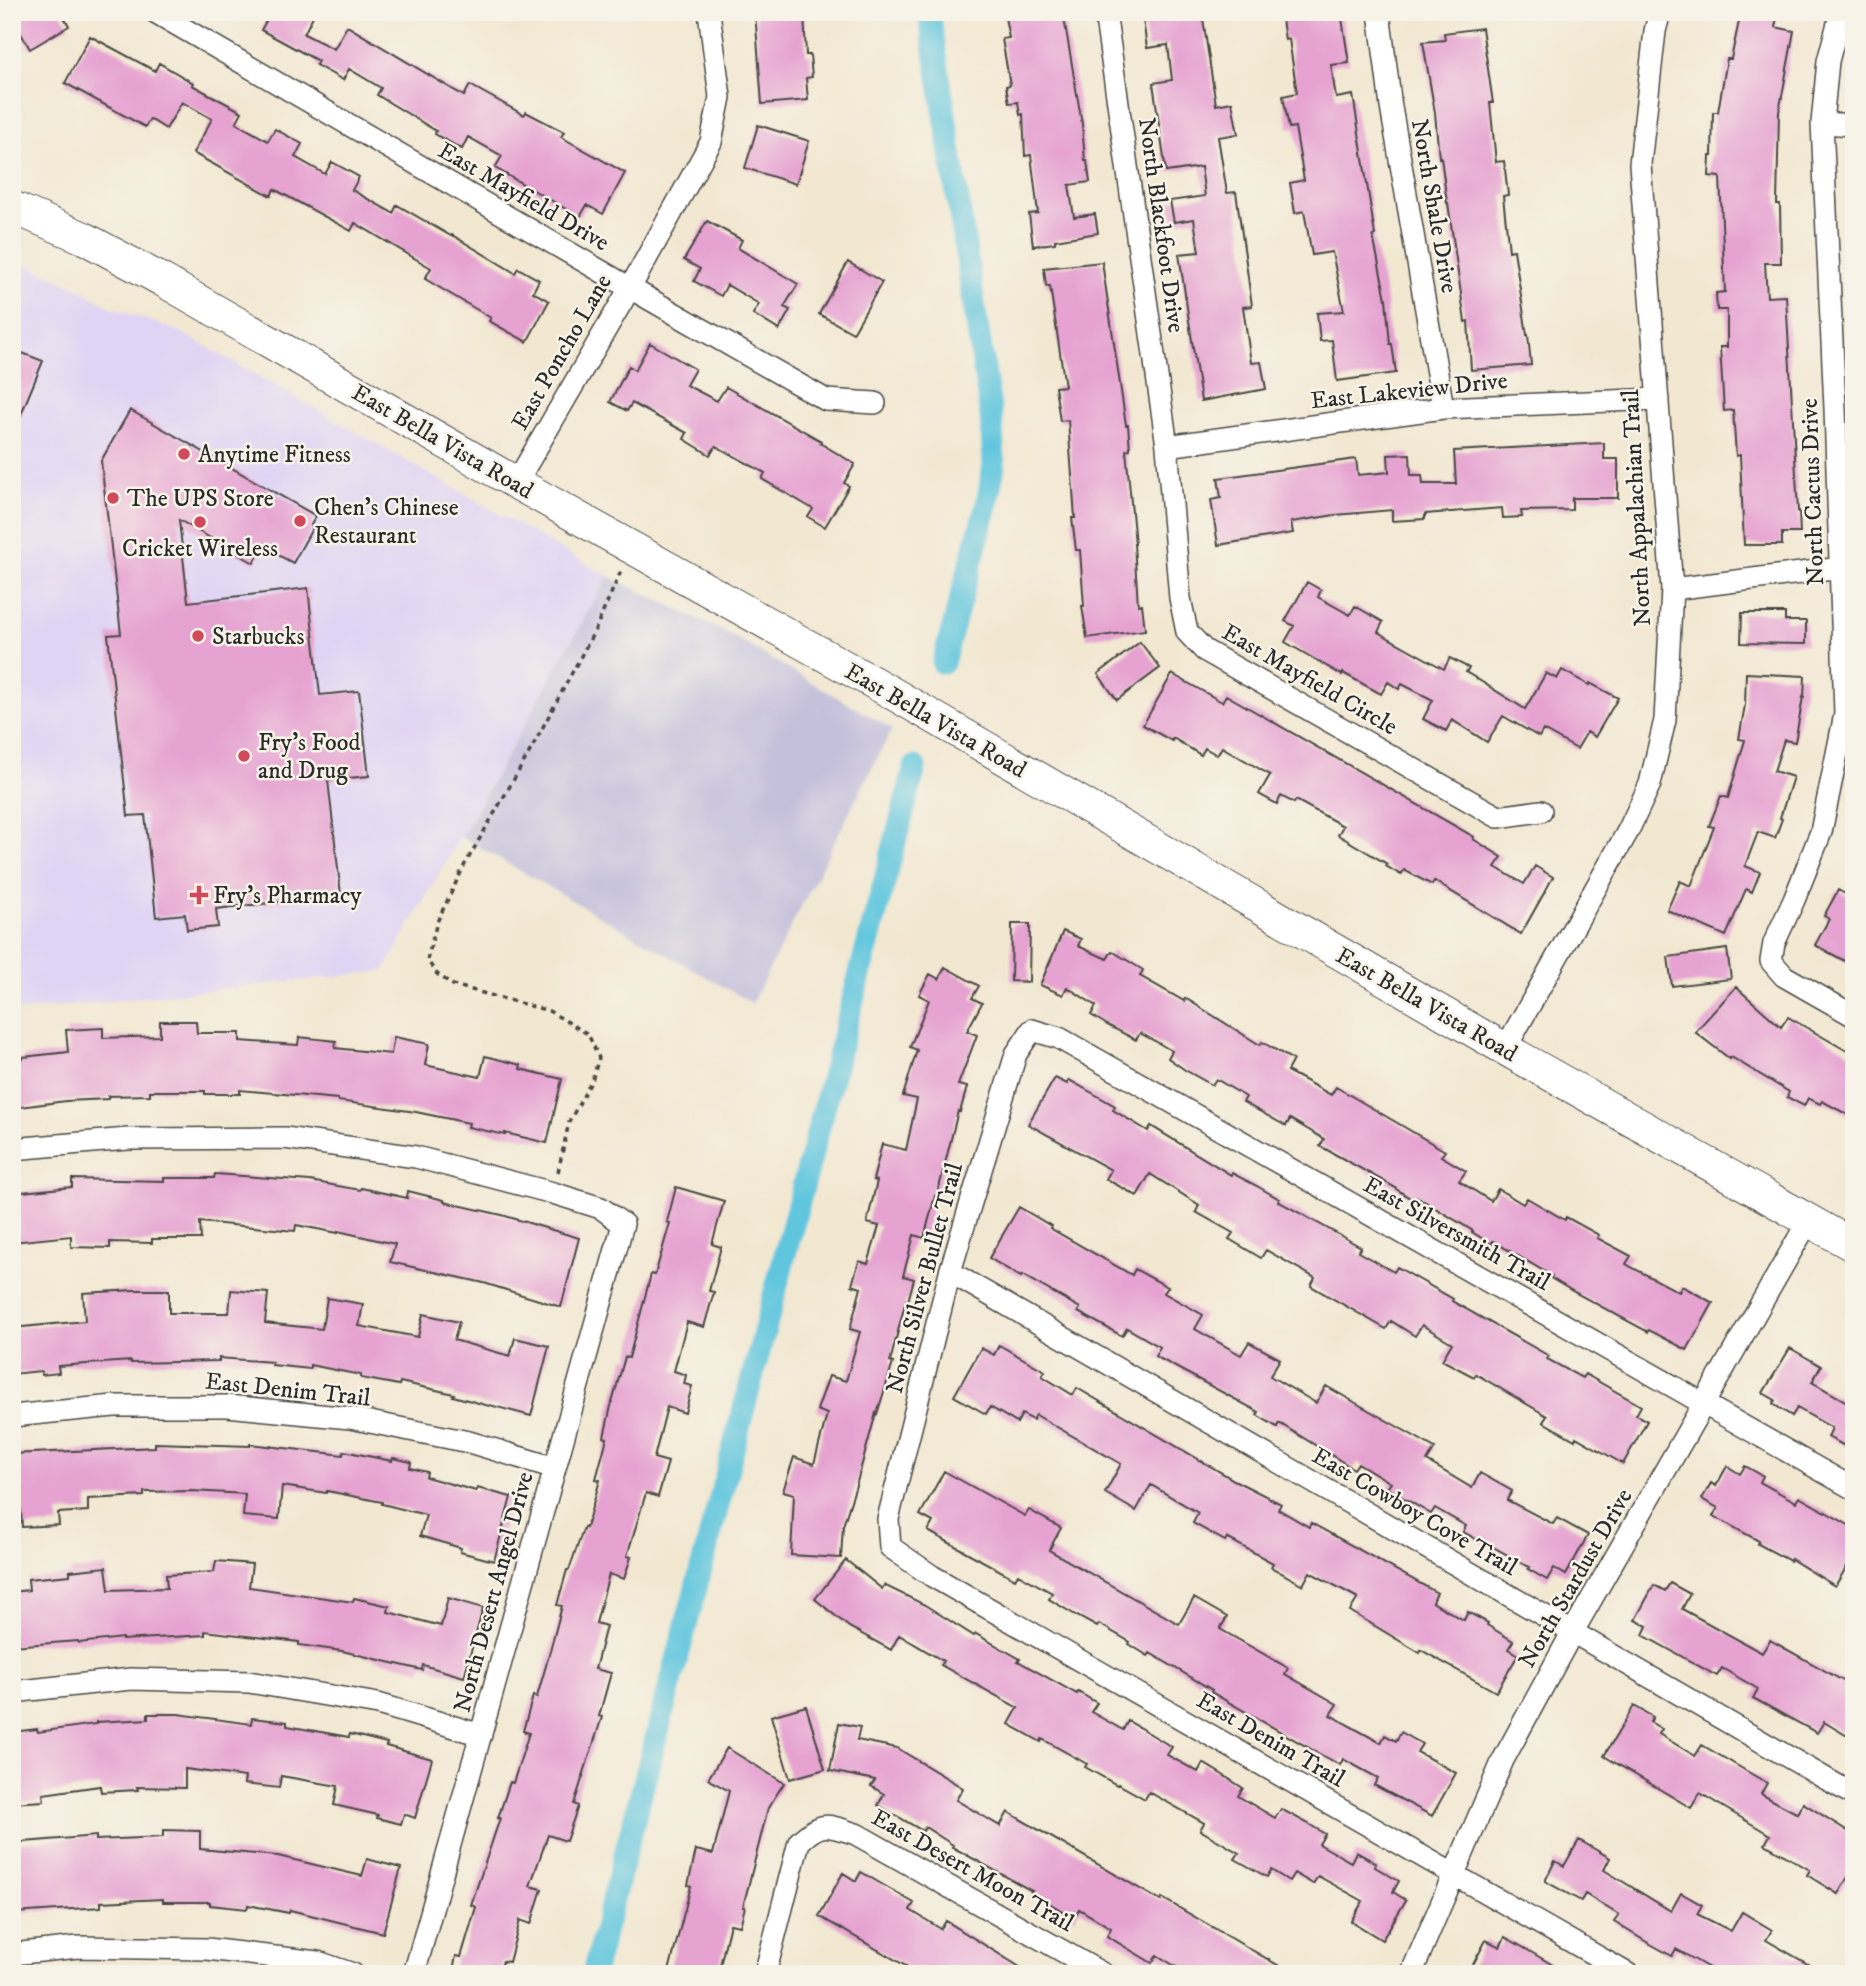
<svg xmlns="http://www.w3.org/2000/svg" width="1866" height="1986" viewBox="0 0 1866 1986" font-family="'IM FELL DW Pica',serif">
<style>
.built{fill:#e0d4f4}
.industrial{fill:#c4c0db}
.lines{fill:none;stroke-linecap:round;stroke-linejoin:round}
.canal{stroke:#61c6de;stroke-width:23}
.building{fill:#e6a2d1}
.street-casing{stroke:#494744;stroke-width:24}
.secondary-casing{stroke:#494744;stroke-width:34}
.path{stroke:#494744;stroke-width:3.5;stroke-dasharray:5 5;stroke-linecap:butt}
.street{stroke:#fff;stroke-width:21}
.secondary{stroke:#fff;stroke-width:32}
.poi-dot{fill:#d1495b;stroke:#f7f3e8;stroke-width:2.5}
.labels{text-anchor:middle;stroke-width:5;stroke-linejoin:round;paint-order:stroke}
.street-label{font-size:24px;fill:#2b2b2b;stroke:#f7f3e8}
.poi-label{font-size:24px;fill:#2b2b2b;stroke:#f7f3e8;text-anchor:start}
</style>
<rect width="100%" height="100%" fill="#f7f3e8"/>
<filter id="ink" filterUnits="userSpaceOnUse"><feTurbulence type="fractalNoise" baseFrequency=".0143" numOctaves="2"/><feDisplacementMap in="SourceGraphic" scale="14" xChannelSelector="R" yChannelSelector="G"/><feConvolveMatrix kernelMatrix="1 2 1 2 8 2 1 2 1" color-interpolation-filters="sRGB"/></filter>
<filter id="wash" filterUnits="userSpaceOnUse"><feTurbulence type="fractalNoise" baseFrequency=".00686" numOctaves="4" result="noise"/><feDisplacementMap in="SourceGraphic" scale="28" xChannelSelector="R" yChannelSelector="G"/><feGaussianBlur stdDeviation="1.57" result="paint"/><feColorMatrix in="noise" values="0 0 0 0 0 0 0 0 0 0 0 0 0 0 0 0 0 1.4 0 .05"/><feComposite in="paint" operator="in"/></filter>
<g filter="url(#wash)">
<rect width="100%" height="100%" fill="#f2e8d2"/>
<path class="built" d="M12,258L84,291L108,306L181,332L608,576L384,971L12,1012Z"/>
<path class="industrial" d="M608,576L725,632L892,729L752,1003L461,837Z"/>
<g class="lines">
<path class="canal" d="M929,12L991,415L994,465L987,504L943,663
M593,1974L915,767"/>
</g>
<g id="blocks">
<path class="building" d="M12,12H61L69,26L30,49L12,18Z
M271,12H315L304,34L334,49L347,26L464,96L470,85L524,115L526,112L564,132L561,137L625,173L603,214L587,205L580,217L495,168L502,156L468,137L462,149L435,134L436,131L377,95L381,88L349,69L343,80L316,65L318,61L261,30Z
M755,12H804L806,55H810L812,77L806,78L808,100L762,104Z
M1004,12H1063L1082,124L1085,161H1087L1090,182L1069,185L1074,217L1095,214L1098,233L1055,240V243L1033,246L1029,214L1038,213L1031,155L1025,156L1023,114L1020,115L1018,102L1009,103L1006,86L1010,85L1002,39L1009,38Z
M1142,12H1202L1216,105L1232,102L1238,134L1218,137L1227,193L1236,192L1243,241L1252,306L1243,307L1251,363L1261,362L1266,389L1201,401L1179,254L1199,252L1194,219L1174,222L1170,201L1205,196L1201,167L1166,172L1153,83L1172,80L1168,45L1147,48Z
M1281,12H1341L1349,63L1331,65L1336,98L1353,95L1375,235L1373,236L1386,299L1390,344H1392L1396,373L1337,381L1332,340L1320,341L1317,313L1344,311L1332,252L1312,255L1304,211L1295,213L1290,183L1304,180L1295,127L1289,128L1283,96L1297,93L1289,39L1285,40Z
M1741,12H1752L1777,18L1775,27L1794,31L1779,112L1777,204H1780L1781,263H1765L1767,297L1786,296L1798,511H1799L1800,533H1782V545H1744L1740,455L1736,456L1733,410L1724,411L1720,347H1727V310H1717L1716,293L1725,292L1720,177L1709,176L1710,156H1712L1713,112H1718L1727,59H1731Z
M1482,28L1493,103H1490L1496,162L1504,161L1508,195L1503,196L1509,251L1514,250L1527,335H1528L1531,365L1471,370L1468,321L1465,322L1448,203H1447L1441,157L1439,158L1435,113L1423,42L1445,40L1444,33Z
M90,36L155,71L159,63L193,83L192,85L242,112L236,123L268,141L275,129L302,144L295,157L325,174L332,162L359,177L352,190L393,213L397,205L451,236L452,235L515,273L518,268L539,280L533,292L549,301L527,342L489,321L491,318L425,279L431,268L355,223L351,231L274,189L271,196L193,153L212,119L182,102L166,129L150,119L145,127L65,83Z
M758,125L809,141L796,184L745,168Z
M707,221L742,240L738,248L798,284L784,307L790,310L779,330L753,314L759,304L727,285L721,296L694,281L700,269L684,260Z
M848,262L882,282L853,333L819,314Z
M1102,262L1126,425H1128L1130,449L1126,450L1135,544H1134L1138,605L1142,604L1145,630L1087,638L1082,606H1084L1080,550H1076L1072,518H1075L1068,420L1060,421L1055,387L1065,386L1050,286H1046L1044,268Z
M650,343L695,369L686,385L717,401L726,387L821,441L820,443L855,464L844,483L849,486L825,527L808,517L813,509L762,479L765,473L716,446L710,455L684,439L687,433L632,403L627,411L610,402L629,366L635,370Z
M12,349L43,361L13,434H12Z
M130,410L316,516L311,525L313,527L293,563L263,547L254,563L179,520L188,602L308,588L320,695L359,691L369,776L328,780L341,895L216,909L218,927L187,930L185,914L156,917L145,815L128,816L108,635L121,634L101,461Z
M1604,443V459H1618V498H1572V510L1521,511L1522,517L1503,518L1502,508L1425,514V519L1392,521V510L1335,515L1291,522L1293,533L1218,545L1211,500L1221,498L1218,478L1356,459L1358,475L1389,472L1388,455L1410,454L1411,475H1422L1423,484H1456L1454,451Z
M1307,582L1321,590L1318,597L1350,615L1355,606L1383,622L1378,632L1444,669L1450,658L1469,668L1466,672L1525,709L1546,673L1557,679L1562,670L1589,685L1590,683L1618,698L1595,737L1587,732L1577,749L1543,730L1539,737L1503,716L1487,742L1452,720L1446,731L1423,719L1433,700L1402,684L1399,689L1388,682L1381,694L1343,673L1342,675L1285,642L1294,626L1285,621Z
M1742,613H1785V621H1806V644L1741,643Z
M1140,642L1160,668L1117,700L1098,674Z
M1746,673L1805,676L1804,697H1803L1795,742L1784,740L1774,771L1793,777L1780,818L1782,819L1775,838L1758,832L1745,866L1760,872L1752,892L1746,889L1726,936L1667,910L1680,881L1691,886L1714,827L1709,826L1721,796L1728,798L1745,740L1739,739L1745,705Z
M1172,674L1222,702L1226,695L1474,837L1473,839L1502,857L1495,867L1524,884L1535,866L1553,877L1521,934L1434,881L1432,885L1404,870L1401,875L1386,866L1387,864L1338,835L1343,826L1296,800L1294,803L1281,796L1277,804L1259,794L1270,775L1222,747L1217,755L1205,748L1201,755L1173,738L1172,741L1143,725Z
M1838,890L1854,899V966L1815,945L1829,919L1824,916Z
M1012,924H1030L1029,982L1011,981Z
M1063,931L1081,939L1078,946L1107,959L1112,951L1143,970L1140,976L1184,1001L1185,998L1260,1045L1262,1042L1293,1060L1287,1071L1331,1095L1336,1087L1445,1151L1441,1156L1466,1171L1459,1181L1491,1201L1498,1189L1523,1204L1527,1198L1565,1220L1566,1217L1599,1235L1597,1238L1631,1256L1626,1264L1631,1267L1679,1292L1682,1286L1713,1303L1687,1350L1649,1330L1648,1332L1574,1292L1551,1278L1552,1276L1493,1241L1491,1244L1472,1232L1473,1231L1417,1197L1415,1201L1396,1189V1188L1320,1146L1324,1139L1290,1119L1286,1126L1243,1102L1246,1097L1216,1079L1212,1085L1185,1070L1168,1058L1172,1051L1155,1041L1140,1033L1136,1040L1109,1026L1091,1015L1096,1006L1067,987L1063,995L1040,985Z
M1727,949L1731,979L1672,986L1668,957Z
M945,967L979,986L972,998L982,1003L967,1031L977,1035L958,1085L967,1087L960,1112L958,1111L937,1196H935L924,1238L914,1235L903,1276L914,1279L908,1301L906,1300L890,1362L893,1363L877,1414L876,1413L857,1482L843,1526L841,1558L791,1555L794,1494L783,1491L794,1457L814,1464L827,1414L817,1410L829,1376L846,1381L860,1332L850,1329L861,1288L852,1285L859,1261L868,1264L879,1226L867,1223L877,1181L873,1180L882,1144L906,1150L917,1099L903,1096L917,1050L910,1047L929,1000L919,995L930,974L939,979Z
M1736,987L1781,1027L1788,1017L1854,1055V1118L1822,1101L1820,1104L1808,1098L1804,1106L1787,1097L1789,1092L1731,1057L1730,1059L1695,1032Z
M160,1021H196L197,1033H240V1041L298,1045L299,1037L336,1041L335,1048L391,1054L394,1037L429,1044L425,1065L480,1077L485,1056L521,1065L520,1069L562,1079L547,1143L505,1133V1135L468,1127L469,1123L416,1112L338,1101V1099L240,1090V1094H205V1091H150V1095L108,1096V1099L66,1101L12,1108V1061L23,1059V1057L68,1052L66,1030L103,1028V1038L160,1036Z
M1055,1078L1067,1084L1069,1080L1096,1095L1115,1106L1113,1110L1148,1131L1151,1126L1231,1175L1232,1173L1257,1186L1279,1199L1278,1201L1361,1247L1358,1252L1394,1272L1397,1267L1453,1299L1452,1301L1549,1356L1547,1359L1582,1378L1585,1374L1641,1406L1636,1415L1647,1421L1623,1464L1576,1437L1575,1440L1543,1422L1547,1416L1476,1374L1474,1377L1442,1360L1452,1343L1422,1325L1415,1336L1391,1321L1386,1329L1311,1286L1315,1278L1266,1250L1261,1258L1229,1239L1233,1233L1196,1212L1199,1205L1150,1174L1137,1196L1106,1179L1111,1170L1028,1124Z
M215,1174L310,1181L360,1190L361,1188L407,1198L408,1191L444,1200V1202L502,1215L579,1238L561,1307L484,1283L390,1262L395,1244L338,1231V1233L296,1225L295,1231L200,1222L201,1239H152V1243L110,1242V1248L71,1247V1236L12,1242V1193L72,1187V1179L164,1181V1178H214Z
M676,1187L724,1201L712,1244L721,1247L709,1291L714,1292L704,1327L687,1322L674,1371L686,1375L684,1384L692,1386L685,1413L667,1407L654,1458L668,1462L658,1497L646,1493L627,1556L631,1557L624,1579L609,1574L596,1623L606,1626L595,1669L611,1673L599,1716L602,1717L574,1804L578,1806L566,1841L548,1835L530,1886L542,1889L531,1924L520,1920L509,1962L503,1961L501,1967H504L503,1974H452L456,1956L461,1957L476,1907L471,1905L500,1818H498L510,1782L513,1783L529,1733L523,1731L533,1696L537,1697L549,1655L562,1606L557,1605L567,1570H569L584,1527L586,1528L600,1480L596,1479L607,1438L604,1437L611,1406L625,1357L629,1358L651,1274L655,1275L670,1223L667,1222Z
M1019,1207L1051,1226L1050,1228L1132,1275L1135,1269L1168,1287L1164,1293L1203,1315L1195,1329L1241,1355L1249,1342L1280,1359L1270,1376L1316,1403L1326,1386L1435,1448L1427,1461L1472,1488L1480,1473L1512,1491L1507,1500L1553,1524L1557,1518L1588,1535L1566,1575L1554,1568L1547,1580L1528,1569L1529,1567L1484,1542L1483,1543L1463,1532L1466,1526L1435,1508L1431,1514L1387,1488L1391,1483L1358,1463L1354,1469L1279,1423L1277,1427L1257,1415L1259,1412L1155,1356L1160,1347L1127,1328L1122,1336L1078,1312L1080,1308L1022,1275L1021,1277L989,1258Z
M135,1290H169V1313H229L231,1290L268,1293L265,1323L322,1329L327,1298L363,1304L359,1326L418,1337L423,1314L459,1322L454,1340L510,1356L515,1338L549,1346L531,1416L490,1405L489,1406L453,1396L454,1394L400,1382L399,1385L361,1378V1375L310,1365V1369L272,1365V1362L219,1358V1361L131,1363V1361L58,1366L59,1373L42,1375L41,1371L12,1374V1328L85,1321L83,1293Z
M999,1345L1045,1371L1042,1376L1073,1395L1077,1388L1234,1480L1281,1504L1278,1509L1309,1527L1311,1523L1437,1593L1432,1602L1464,1620L1468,1612L1488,1623L1487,1625L1513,1641L1508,1649L1518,1655L1496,1692L1421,1650L1420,1653L1350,1611L1358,1598L1310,1572L1303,1585L1271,1567L1273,1563L1227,1538L1225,1541L1193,1523L1198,1513L1151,1485L1136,1511L1105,1493L1121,1464L1036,1415L1033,1420L1022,1414L1017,1423L990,1407L986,1414L954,1396L981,1348L994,1355Z
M1790,1348L1821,1366L1812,1382L1854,1406V1451L1828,1437L1832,1428L1797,1408L1792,1416L1773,1404L1775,1400L1763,1393Z
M155,1443L250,1446V1444L343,1455L344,1451L392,1461L393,1458L411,1462L410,1468L427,1472L426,1477L476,1491L477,1488L511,1497L494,1561L460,1552L461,1548L420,1536L426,1515L382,1504V1502L327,1491L326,1493L282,1486L279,1519L243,1516L245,1494L192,1491L144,1492V1496L88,1499V1511L58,1513L59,1525L22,1527L21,1510H12V1454L155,1447Z
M1727,1466L1740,1474L1745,1466L1763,1476L1760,1482L1796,1502L1799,1497L1854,1528V1555L1835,1586L1791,1559L1790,1561L1758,1544L1759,1541L1713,1516L1718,1508L1702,1499L1711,1483L1716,1486Z
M944,1471L1025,1516L1029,1510L1061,1528L1049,1550L1179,1624L1194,1598L1227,1617L1220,1629L1288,1668L1285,1674L1337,1704L1330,1715L1381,1743L1385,1735L1396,1741L1401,1732L1422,1744L1417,1752L1456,1773L1432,1816L1374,1785L1378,1778L1343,1759L1340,1765L1325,1757L1211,1692L1212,1690L1150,1653L1148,1656L1129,1644L1130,1642L1099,1624L1097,1627L1077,1616L1049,1599L1052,1593L1018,1574L1015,1579L928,1531L933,1522L920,1515Z
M846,1560L882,1589L884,1585L925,1605L974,1636L976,1634L1020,1659L1018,1661L1077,1694L1078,1692L1097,1703L1091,1712L1123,1730L1128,1721L1147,1732L1172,1747L1167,1755L1198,1772L1203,1763L1223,1775L1243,1788L1238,1796L1275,1818L1281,1809L1307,1823L1325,1834L1319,1844L1351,1862L1356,1852L1376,1863L1375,1867L1399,1881L1393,1892L1406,1900L1382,1940L1351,1921L1363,1901L1318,1876L1313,1884L1294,1873L1289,1881L1271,1870L1267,1877L1235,1859L1239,1853L1200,1830L1204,1823L1149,1792L1145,1799L1118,1784L1117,1785L1085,1767L1087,1764L1042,1739L1041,1742L1009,1724L1018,1708L941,1665L943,1661L899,1635L891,1650L849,1627L815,1599Z
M216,1561L252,1564L249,1587L353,1602L354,1598L389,1606L388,1612L441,1626L448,1598L483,1608L464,1677L423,1665L422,1670L342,1651L299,1645V1642L205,1631V1635L122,1640V1638L79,1643L78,1641L12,1646V1592L29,1590L28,1579L70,1575V1571L106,1567L109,1590L167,1588L166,1575L214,1572Z
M1670,1583L1690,1594L1682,1609L1762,1653L1770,1640L1854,1687V1740L1824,1722L1817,1733L1753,1698L1758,1689L1722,1668L1717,1676L1643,1635L1647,1626L1635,1620L1654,1585L1665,1591Z
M806,1706L825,1769L790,1779L771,1716Z
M1634,1706L1653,1717L1650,1722L1662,1729L1659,1734L1695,1756L1702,1745L1767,1783L1761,1794L1798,1814L1803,1803L1854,1835V1867L1838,1894L1807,1875L1810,1870L1765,1844L1770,1835L1700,1793L1691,1808L1604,1756Z
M148,1714H178L251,1724L252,1718L287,1722V1726L349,1737L350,1734L387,1743L386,1746L432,1759L415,1818L404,1814L401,1824L377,1818L378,1815L334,1805L338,1786L281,1776L279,1788L244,1784L245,1777L185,1769V1788L137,1787L138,1790L101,1792L100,1786L43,1794L44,1801L12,1803V1732L37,1729L38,1732L96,1724V1722L148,1719Z
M839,1723L860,1727L857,1740L897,1748L963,1788L956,1800L1000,1826L1008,1812L1161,1901L1162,1898L1293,1974H1188L1157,1955L1152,1963L1107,1936L1111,1928L1079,1909L1074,1918L1031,1892L1032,1891L952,1847L953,1845L925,1827L923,1831L878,1805L884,1794L871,1786L875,1780L830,1771Z
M727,1748L784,1783L768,1808L743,1907H745L740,1926L730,1924L718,1974H680L669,1971L691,1886L688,1885L696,1850L713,1854L729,1791L708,1779Z
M163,1830L200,1831V1849L278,1856L362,1876L367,1859L401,1868L383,1933L290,1910L289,1913L248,1905L247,1909L210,1905V1902H163V1899L101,1902V1907L14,1913L12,1843L96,1836V1840L163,1837Z
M1579,1840L1610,1858L1604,1870L1671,1911L1681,1893L1702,1905L1697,1914L1731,1931L1742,1912L1772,1930L1766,1940L1825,1974H1705L1709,1968L1676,1949L1672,1956L1645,1941L1614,1922L1619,1915L1585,1894L1581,1901L1545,1881L1555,1861L1564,1866Z
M861,1872L914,1903L910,1910L941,1929L946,1921L1031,1974H920L819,1916L843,1873L856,1881Z
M1505,1937L1519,1945L1568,1974H1468L1486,1940L1500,1947Z"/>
</g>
</g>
<g filter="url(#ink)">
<use href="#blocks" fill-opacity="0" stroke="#494744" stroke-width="2"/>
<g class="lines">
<defs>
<path id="street" d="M155,12L630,288L826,400L875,403
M1105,12L1167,446L1180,598L1187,632L1204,650L1498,817L1541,811
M1379,12L1391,107L1443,408
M1841,12L1828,61L1822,123L1835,408L1845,714L1821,832L1794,900L1774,943L1771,961L1784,976L1854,1016
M1822,123L1854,125
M1167,446L1443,408L1658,399
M516,483L630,288L711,142L720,97L709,12
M1672,589L1841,568
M1505,1049L1628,831L1650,784L1665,720L1672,589L1640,164L1655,31L1660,12
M12,1149L128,1139L285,1138L416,1157L553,1193L601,1208L623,1224L414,1974
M950,1272L1854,1795
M12,1416L114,1406H227L350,1418L469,1442L555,1468
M12,1692L131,1679L249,1682L378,1704L481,1735
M12,1954L78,1947L207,1949L318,1962L353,1974
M765,1974L799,1842C822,1820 827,1825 856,1834L1103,1974
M1411,1974L1503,1760L1572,1633L1809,1220
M1628,1974L932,1576L890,1547L888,1519L950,1272L1016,1054L1032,1030L1059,1038L1854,1489"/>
<path id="secondary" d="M12,207L84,238L162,280L516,483L885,689L1505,1049L1854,1246"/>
</defs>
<use href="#street" class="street-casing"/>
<use href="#secondary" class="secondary-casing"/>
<path class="path" d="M558,1172L569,1122L592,1080L599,1058L588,1034L549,1011L453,985L437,974L427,960L437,922L464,866L529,753L596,628L621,571"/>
<use href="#street" class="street"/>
<use href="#secondary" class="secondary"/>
</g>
</g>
<g class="poi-dot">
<circle cx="184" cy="454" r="7"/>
<circle cx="113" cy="498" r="7"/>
<circle cx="300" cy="521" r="7"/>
<circle cx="200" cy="522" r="7"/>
<circle cx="198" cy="636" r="7"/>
<circle cx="244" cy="756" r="7"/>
<path d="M195.5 884.5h7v7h7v7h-7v7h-7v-7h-7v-7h7z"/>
</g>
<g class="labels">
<g class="street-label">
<text transform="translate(524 196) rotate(30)" y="8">East Mayfield Drive</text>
<text transform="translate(1435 206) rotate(80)" y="8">North Shale Drive</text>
<text transform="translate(1162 225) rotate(82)" y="8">North Blackfoot Drive</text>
<text transform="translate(561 352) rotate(-60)" y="8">East Poncho Lane</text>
<text transform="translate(1409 390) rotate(-6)" y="8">East Lakeview Drive</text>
<text transform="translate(443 441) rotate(30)" y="8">East Bella Vista Road</text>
<text transform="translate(1812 492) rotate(-92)" y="8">North Cactus Drive</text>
<text transform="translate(1636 508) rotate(-93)" y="8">North Appalachian Trail</text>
<text transform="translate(1310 679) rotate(30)" y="8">East Mayfield Circle</text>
<text transform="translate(936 720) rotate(30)" y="8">East Bella Vista Road</text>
<text transform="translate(1427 1004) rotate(30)" y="8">East Bella Vista Road</text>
<text transform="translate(1457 1233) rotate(29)" y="8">East Silversmith Trail</text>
<text transform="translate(924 1278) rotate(-75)" y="8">North Silver Bullet Trail</text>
<text transform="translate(288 1389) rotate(6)" y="8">East Denim Trail</text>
<text transform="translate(1415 1511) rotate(30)" y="8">East Cowboy Cove Trail</text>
<text transform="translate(1575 1578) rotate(-60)" y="8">North Stardust Drive</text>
<text transform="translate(493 1592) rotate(-75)" y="8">North Desert Angel Drive</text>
<text transform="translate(1271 1739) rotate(30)" y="8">East Denim Trail</text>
<text transform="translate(973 1870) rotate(29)" y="8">East Desert Moon Trail</text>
</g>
<g class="poi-label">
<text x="198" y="462">Anytime Fitness</text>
<text x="127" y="506">The UPS Store</text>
<text x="314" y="515">Chen's Chinese<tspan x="314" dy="28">Restaurant</tspan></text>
<text x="200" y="556" text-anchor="middle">Cricket Wireless</text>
<text x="212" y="644">Starbucks</text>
<text x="258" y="750">Fry's Food<tspan x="258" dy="28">and Drug</tspan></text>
<text x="213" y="903">Fry's Pharmacy</text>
</g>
</g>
<rect width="1866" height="1986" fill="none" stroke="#f7f3e8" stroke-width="42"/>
</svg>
